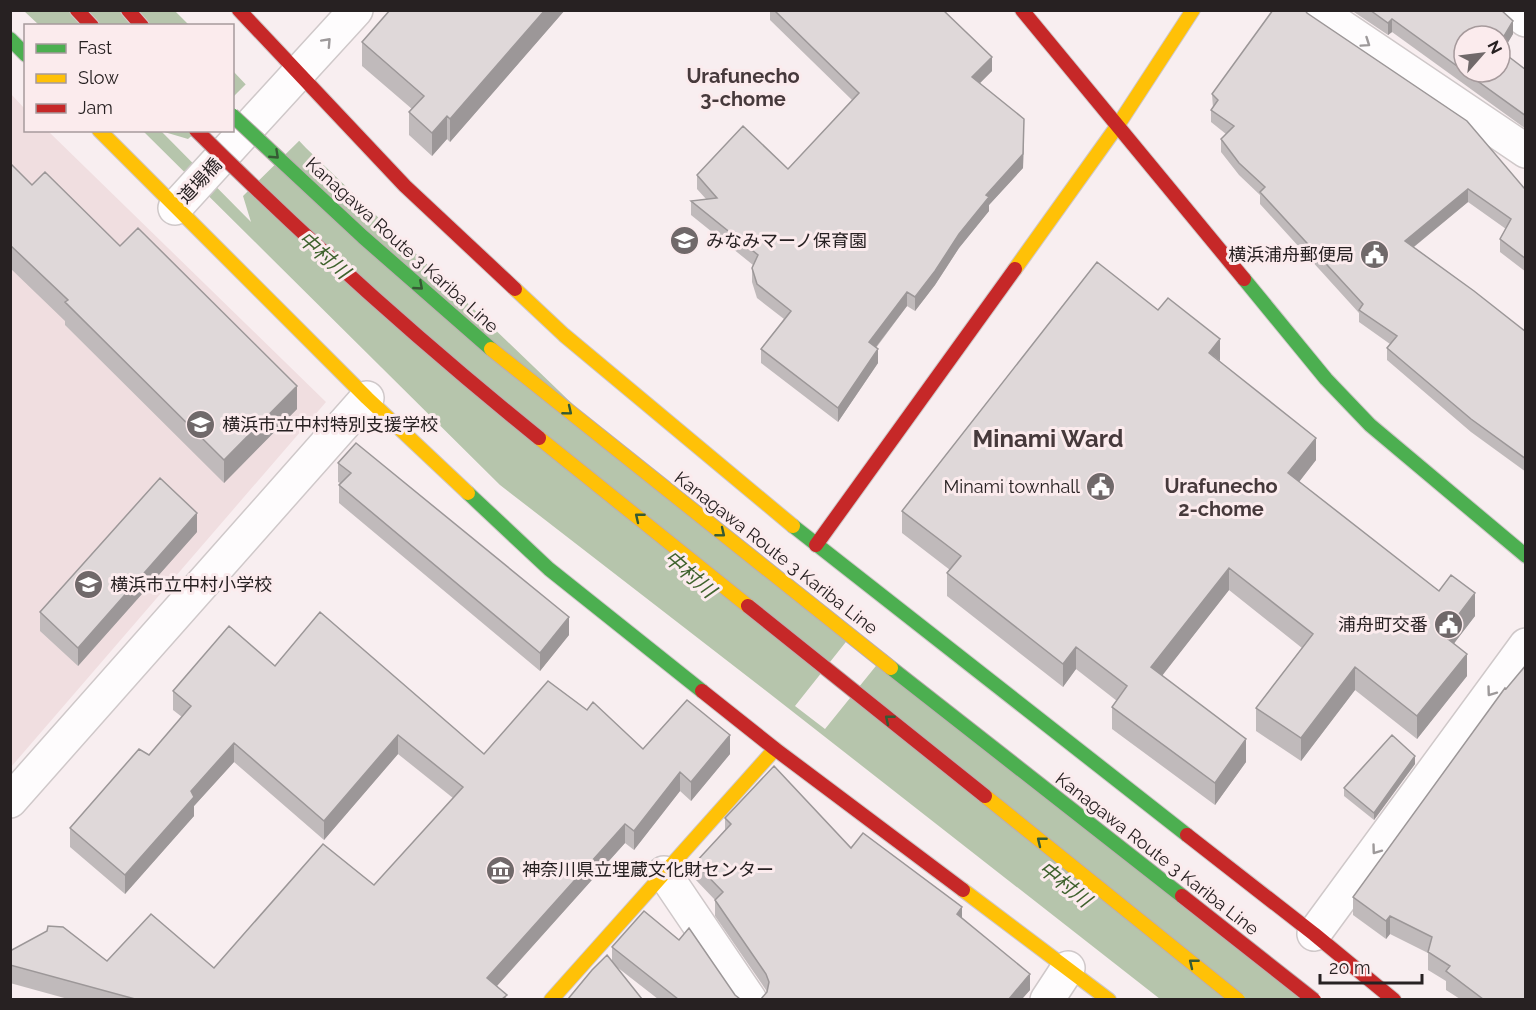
<svg xmlns="http://www.w3.org/2000/svg" width="1536" height="1010" viewBox="0 0 1536 1010" font-family="Raleway,'Noto Sans JP',sans-serif">
<style>
.built{fill:#f0dee0}
.water{fill:#b6c5ac}
.pier{fill:#f8eef0}
.lines{fill:none;stroke-linecap:round;stroke-linejoin:round}
.street-casing{stroke:#cfc8c9;stroke-width:36}
.fast-casing{stroke:#cfc8c9;stroke-width:16}
.slow-casing{stroke:#cfc8c9;stroke-width:16}
.jam-casing{stroke:#cfc8c9;stroke-width:16}
.street{stroke:#fefcfd;stroke-width:33}
.fast{stroke:#4caf50;stroke-width:14}
.slow{stroke:#ffc107;stroke-width:14}
.jam{stroke:#c62828;stroke-width:14}
.fast-bridge-casing{stroke:#bcaeb0;stroke-width:16;stroke-linecap:butt}
.slow-bridge-casing{stroke:#bcaeb0;stroke-width:16;stroke-linecap:butt}
.jam-bridge-casing{stroke:#bcaeb0;stroke-width:16;stroke-linecap:butt}
.fast-bridge{stroke:#4caf50;stroke-width:14}
.slow-bridge{stroke:#ffc107;stroke-width:14}
.jam-bridge{stroke:#c62828;stroke-width:14}
.wall{fill:#c0babb;fill-rule:evenodd}
.shaded-wall{fill:#9c9798}
.building{fill:#dfd8d9;stroke:#9c9798;stroke-width:1.5}
.oneway{stroke:#9d999a}
.oneway2{stroke:#365a34}
.labels{text-anchor:middle;stroke-width:6;stroke-linejoin:round;paint-order:stroke}
.street-label{font-size:18px;fill:#272122;stroke:#fbebed}
.poi-label{font-size:18px;fill:#272122;stroke:#fbebed;text-anchor:start}
.neighbourhood-label{font-size:20px;font-weight:bold;fill:#46393b;stroke:#fbebed}
.water-label{font-size:20px;font-style:italic;fill:#3f622d;stroke:#fbebed}
.district-label{font-size:24px;font-weight:bold;fill:#46393b;stroke:#fbebed}
</style>
<rect width="100%" height="100%" fill="#f8eef0"/>
<path class="built" d="M11,94L25,109L26,130L48,131L326,402L11,767Z"/>
<path class="water" d="M24,11H175L189,25H39Z
M233,71L306,148L584,415L1321,999H1160L765,690L500,485L143,131L232,130Z"/>
<path class="pier" d="M247,83L301,139L243,196L251,222L161,131L188,139L197,131L232,130L233,97Z
M857,628L888,651L825,729L795,706Z"/>
<g class="lines">
<defs>
<path id="street" d="M1317,10L1526,151
M1512,10L1526,20
M175,208L356,10
M10,801L367,398
M664,873L750,1000
M1314,934L1526,645
M1047,1000L1068,968"/>
<path id="fast" d="M10,39L26,55
M1244,279L1326,379L1370,425L1526,556
M468,493L549,569L702,691
M793,526L1187,835"/>
<path id="slow" d="M99,130L367,398L468,493
M1015,269L1118,125L1193,10
M515,289L564,335L793,526
M963,890L1109,1000
M551,1000L775,749"/>
<path id="jam" d="M77,10L92,26
M128,10L142,26
M239,10L405,186L515,289
M1022,10L1244,279
M816,545L1015,269
M702,691L775,749L963,890
M1187,835L1314,934L1394,1000"/>
</defs>
<use href="#street" class="street-casing"/>
<use href="#fast" class="fast-casing"/>
<use href="#slow" class="slow-casing"/>
<use href="#jam" class="jam-casing"/>
<use href="#street" class="street"/>
<use href="#fast" class="fast"/>
<use href="#slow" class="slow"/>
<use href="#jam" class="jam"/>
<defs>
<path id="fast-bridge" d="M232,115L363,237L491,349
M891,668L1182,896"/>
<path id="slow-bridge" d="M491,349L891,668
M539,438L748,606
M985,796L1238,1000"/>
<path id="jam-bridge" d="M196,130C305,238 419,341 539,438
M748,606L985,796
M1182,896L1314,1000"/>
</defs>
<use href="#fast-bridge" class="fast-bridge-casing"/>
<use href="#slow-bridge" class="slow-bridge-casing"/>
<use href="#jam-bridge" class="jam-bridge-casing"/>
<use href="#fast-bridge" class="fast-bridge"/>
<use href="#slow-bridge" class="slow-bridge"/>
<use href="#jam-bridge" class="jam-bridge"/>
</g>
<path class="wall" d="M390,10H565L450,142L447,139L432,156L409,135V112L412,109L362,66V42Z
M770,10H944L992,71L980,83L1024,133L1023,168L989,205V211L959,248L935,285L915,311L907,306L876,348L878,363L838,422L761,363V349L784,319L757,298L752,282V268L753,265L691,215V201L706,199L697,189V175L788,169L852,100L770,20Z
M1351,10H1501L1513,34L1502,52L1526,70V129L1392,32L1388,35ZM1464,36L1500,72H1464Z
M1307,13L1524,188L1526,186V272L1500,252V239L1506,229L1468,202L1414,247L1526,332V472L1471,432L1387,360V348L1390,344L1359,322V313L1260,204V195L1239,175L1221,152V139L1226,134L1211,122V110L1213,108L1212,94Z
M10,163L32,185L120,246L297,409L224,483L65,325V321L10,268Z
M1219,362L1316,460L1299,482L1439,591L1475,616L1454,643L1467,676L1417,739L1355,690L1301,761L1256,731V708L1302,648L1229,590L1162,675L1246,762L1215,805L1112,729V707L1117,701L1076,669L1063,687L947,596V573L950,570L902,533V511Z
M338,463L569,635L540,671L339,503V485L340,483L338,482Z
M197,532L78,666L40,631V612Z
M275,666L484,754L587,710L643,749L730,754L691,801L680,791L634,850L625,843L497,986L507,999H68L10,983V951L107,961L214,968L374,885L453,798L398,754L324,840L234,762L194,806V816L125,894L70,847V828L149,755L182,717L173,710V691Z
M1505,688L1526,999H1460L1446,990V981L1428,970V953L1390,934L1386,939L1353,915V897Z
M1415,764L1374,820L1344,796V788Z
M725,818L851,848L962,919L1030,990L1022,999H761L767,992L766,990L715,916V900L695,879V863L725,830Z
M612,947L735,995L740,999H658L613,964L612,962Z"/>
<path class="shaded-wall" d="M545,10H565L450,142V119Z
M1392,19V32L1388,35V23Z
M1513,21V34L1500,56V43Z
M992,57V71L972,91V77Z
M447,116V139L432,156V133Z
M1024,133L1023,168L989,205V211L959,248L935,285L915,311V297L986,195Z
M1468,189V202L1405,254V241Z
M907,292V306L869,356V342Z
M1220,339V361L1209,353Z
M878,349V363L838,422V408Z
M297,386V409L224,483V460Z
M1316,438V460L1288,496V473Z
M197,513V532L78,666V648Z
M1229,568V590L1151,690V667Z
M1475,593V616L1443,658V635Z
M569,617V635L540,671V653Z
M1076,647V669L1063,687V664Z
M1467,654V676L1417,739V716Z
M1355,667V690L1301,761V738Z
M398,735V754L324,840V821Z
M730,735V754L691,801V782Z
M1246,739V762L1215,805V783Z
M234,743V762L194,806V816L125,894V875L191,791Z
M1415,756V764L1374,820V813Z
M680,772V791L634,850V831Z
M625,824V843L487,997V978Z
M962,907V922L957,914Z
M1390,916V934L1386,939V921Z
M1030,974V990L1022,999H1009Z"/>
<path class="building" d="M390,10H545L450,119L447,116L432,133L409,112L424,96L362,42Z
M774,10H943L992,57L972,77L1024,119L1023,154L986,195L989,197L959,234L935,271L915,297L907,292L869,342L878,349L838,408L761,349L791,311L757,284L752,268L758,255L691,201L717,198L697,175L743,126L788,169L859,93Z
M1273,10H1305L1307,13L1467,121L1524,188L1526,186V259L1500,239L1511,219L1468,189L1405,241L1474,291L1526,332V459L1471,419L1387,348L1397,336L1359,310L1363,304L1260,192L1265,187L1239,163L1221,139L1234,126L1211,110L1218,100L1212,94Z
M1370,10H1501L1513,21L1500,43V36H1464V71L1392,19L1388,23Z
M1500,50L1526,70V116L1465,72H1500Z
M10,163L32,185L45,172L120,246L138,228L297,386L224,460L65,302L68,300L10,245Z
M1097,262L1158,310L1168,298L1220,339L1209,353L1316,438L1288,473L1439,591L1451,575L1475,593L1443,635L1467,654L1417,716L1355,667L1301,738L1256,708L1313,634L1229,568L1151,667L1246,739L1215,783L1112,707L1127,686L1076,647L1063,664L947,573L961,556L902,511Z
M356,443L569,617L540,653L339,485L351,473L338,463Z
M160,478L197,513L78,648L40,612Z
M320,612L484,754L548,681L587,710L593,702L643,749L687,700L730,735L691,782L680,772L634,831L625,824L487,978L507,995L502,999H135L10,965V951L47,931L48,926L63,927L107,961L151,914L214,968L323,844L374,885L463,787L398,735L324,821L234,743L191,791L194,797L125,875L70,828L139,749L149,755L191,706L173,691L229,626L275,666Z
M1526,665V999H1483L1446,971L1450,966L1428,952L1432,937L1390,916L1386,921L1353,897L1505,688L1506,689Z
M1392,735L1415,756L1374,813L1344,788Z
M774,766L851,848L863,833L962,907L957,914L1030,974L1009,999H761L767,992L769,982L766,974L715,900L723,892L695,863L731,824L725,818Z
M644,911L679,940L689,928L735,995L740,999H678L612,947Z
M607,955L642,999H568L592,970Z"/>
<defs><path id="oneway-chevron" d="M-2-3.5L2.5 0L-2 3.5" fill="none" stroke-width="1.6" stroke-linecap="round" stroke-linejoin="round" transform="scale(1.5)"/></defs>
<g class="oneway">
<use href="#oneway-chevron" transform="translate(327 42) rotate(-47)"/>
<use href="#oneway-chevron" transform="translate(1366 43) rotate(34)"/>
<use href="#oneway-chevron" transform="translate(1491 692) rotate(126)"/>
<use href="#oneway-chevron" transform="translate(1376 850) rotate(126)"/>
</g>
<g class="oneway2">
<use href="#oneway-chevron" transform="translate(275 155) rotate(43)"/>
<use href="#oneway-chevron" transform="translate(419 286) rotate(41)"/>
<use href="#oneway-chevron" transform="translate(568 411) rotate(39)"/>
<use href="#oneway-chevron" transform="translate(639 517) rotate(-141)"/>
<use href="#oneway-chevron" transform="translate(721 533) rotate(39)"/>
<use href="#oneway-chevron" transform="translate(889 719) rotate(-141)"/>
<use href="#oneway-chevron" transform="translate(1041 841) rotate(-141)"/>
<use href="#oneway-chevron" transform="translate(1193 963) rotate(-141)"/>
</g>
<defs>
<symbol id="school-disc" viewBox="-11 -11 22 22"><circle r="9.5" fill="#70696a" stroke="#fbebed"/><path d="M0-5L7-2L0 1L-7-2ZM-4 1L0 2.5L4 1V4Q0 6-4 4Z" fill="#fff"/></symbol>
<symbol id="civic-disc" viewBox="-11 -11 22 22"><circle r="9.5" fill="#70696a" stroke="#fbebed"/><path d="M-.6-6.5H3V-4.5H.6V-3L4-1V1h2V6H-6V1h2V-1L-.6-3ZM-1.2 2.5V6h2.4V2.5Z" fill="#fff"/></symbol>
<symbol id="museum-disc" viewBox="-11 -11 22 22"><circle r="9.5" fill="#70696a" stroke="#fbebed"/><path d="M0-6L6-3V-2H-6V-3ZM-5-1h2V3h-2ZM-1-1h2V3h-2ZM3-1h2V3H3ZM-6 4H6V6H-6Z" fill="#fff"/></symbol>
</defs>
<g fill-rule="evenodd">
<use href="#school-disc" x="668" y="224" width="33" height="33"/>
<use href="#civic-disc" x="1358" y="238" width="33" height="33"/>
<use href="#school-disc" x="184" y="408" width="33" height="33"/>
<use href="#civic-disc" x="1084" y="470" width="33" height="33"/>
<use href="#school-disc" x="72" y="568" width="33" height="33"/>
<use href="#civic-disc" x="1432" y="608" width="33" height="33"/>
<use href="#museum-disc" x="484" y="854" width="33" height="33"/>
</g>
<g class="labels">
<g class="street-label">
<text transform="translate(200 181) rotate(-47)" y="6">道場橋</text>
<text transform="translate(402 245) rotate(42)" y="6">Kanagawa Route 3 Kariba Line</text>
<text transform="translate(776 553) rotate(38)" y="6">Kanagawa Route 3 Kariba Line</text>
<text transform="translate(1157 854) rotate(38)" y="6">Kanagawa Route 3 Kariba Line</text>
</g>
<g class="poi-label">
<text x="706" y="247">みなみマーノ保育園</text>
<text x="1354" y="261" text-anchor="end">横浜浦舟郵便局</text>
<text x="222" y="431">横浜市立中村特別支援学校</text>
<text x="1080" y="493" text-anchor="end">Minami townhall</text>
<text x="110" y="591">横浜市立中村小学校</text>
<text x="1428" y="631" text-anchor="end">浦舟町交番</text>
<text x="522" y="876">神奈川県立埋蔵文化財センター</text>
</g>
<g class="neighbourhood-label">
<text x="743" y="83">Urafunecho<tspan x="743" dy="23">3-chome</tspan></text>
<text x="1221" y="493">Urafunecho<tspan x="1221" dy="23">2-chome</tspan></text>
</g>
<g class="water-label">
<text transform="translate(324 255) rotate(41)" y="7">中村川</text>
<text transform="translate(690 574) rotate(41)" y="7">中村川</text>
<text transform="translate(1065 884) rotate(38)" y="7">中村川</text>
</g>
<g class="district-label">
<text x="1048" y="447">Minami Ward</text>
</g>
</g>
<rect width="1536" height="1010" fill="none" stroke="#272122" stroke-width="24"/>
<rect x="24" y="24" width="210" height="108" fill="#fbebed" stroke="#a69a9c" stroke-width="1.5"/>
<rect x="36" y="44" width="30" height="9" fill="#4caf50" stroke="#a69a9c" stroke-width="1.5"/>
<text x="78" y="54" font-size="18" fill="#272122">Fast</text>
<rect x="36" y="74" width="30" height="9" fill="#ffc107" stroke="#a69a9c" stroke-width="1.5"/>
<text x="78" y="84" font-size="18" fill="#272122">Slow</text>
<rect x="36" y="104" width="30" height="9" fill="#c62828" stroke="#a69a9c" stroke-width="1.5"/>
<text x="78" y="114" font-size="18" fill="#272122">Jam</text>
<g transform="translate(1482 54) rotate(62)"><circle r="28" fill="#fbebed" stroke="#a69a9c" stroke-width="1.5"/>
<path d="M0-4.5L10 22L0 15L-10 22Z" fill="#70696a"/>
<text y="-9" font-size="16" font-weight="bold" text-anchor="middle" fill="#272122">N</text>
</g>
<path d="M1320 974v9h102v-9" fill="none" stroke="#272122" stroke-width="3"/>
<text x="1329" y="974" font-size="18" fill="#272122" stroke="#fbebed" stroke-width="4.5" paint-order="stroke">20 m</text>
</svg>
